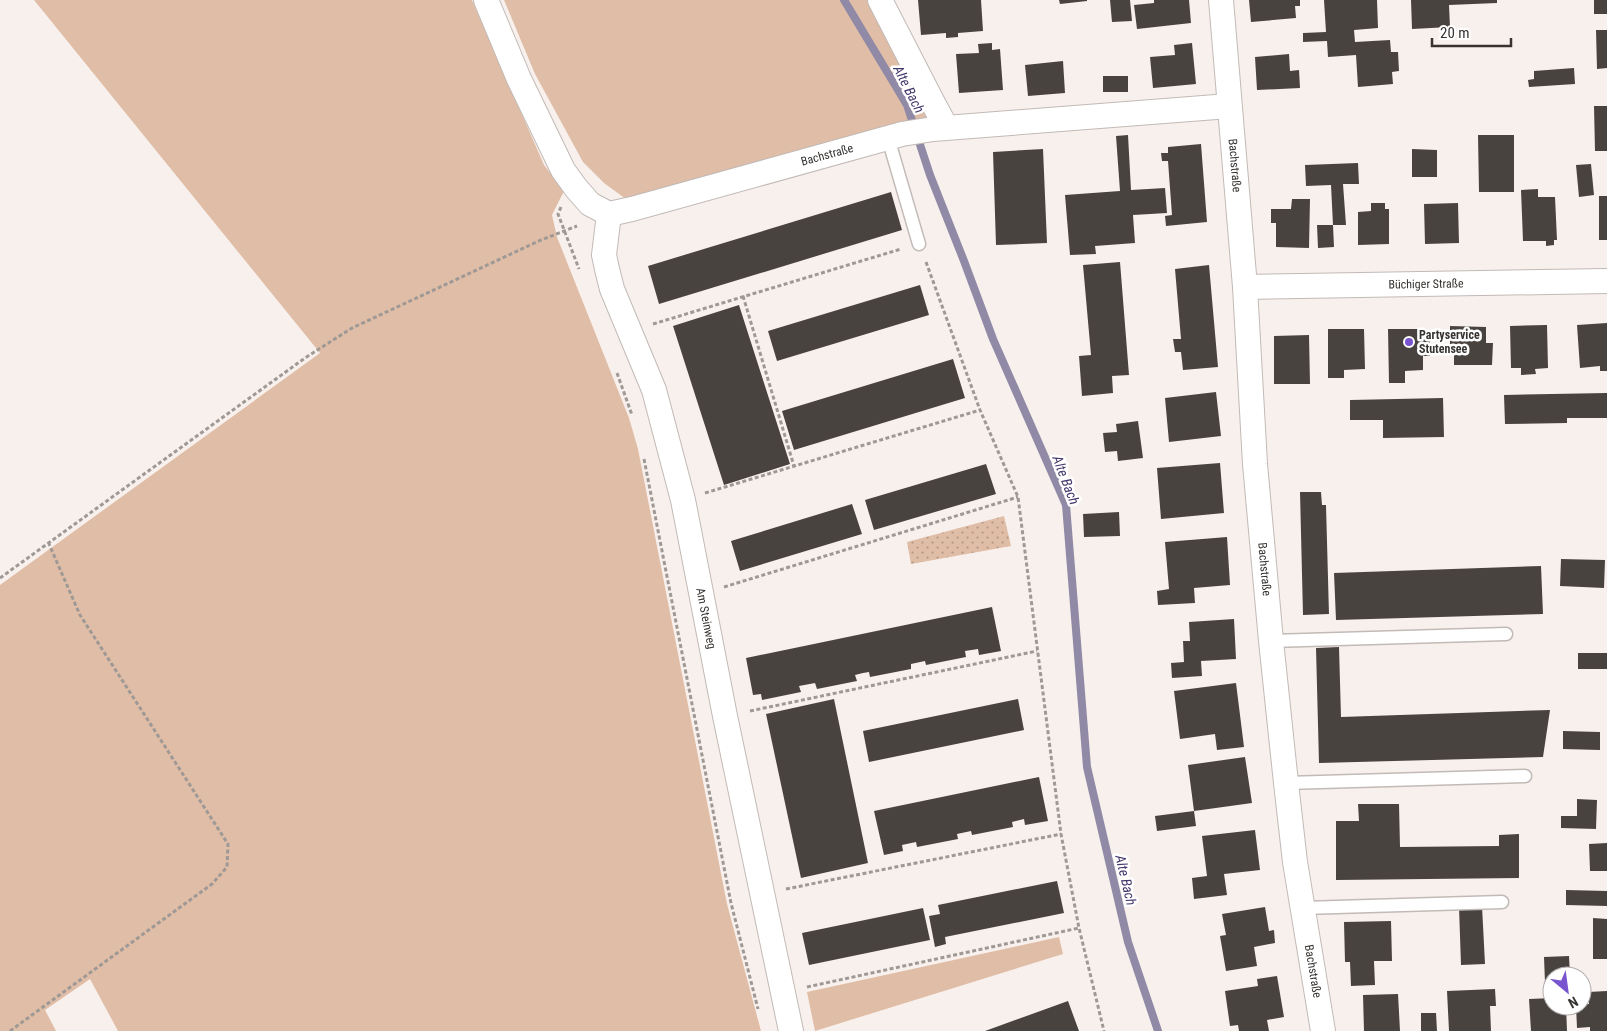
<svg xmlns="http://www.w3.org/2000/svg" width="1607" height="1031" viewBox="0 0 1607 1031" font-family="'Roboto Condensed',sans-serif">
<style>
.green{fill:#e0bda6}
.park{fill:url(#park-dots)}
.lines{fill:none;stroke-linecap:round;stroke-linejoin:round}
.stream{stroke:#908aa7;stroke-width:8}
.building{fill:#494340}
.lane-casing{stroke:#c1bab6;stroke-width:15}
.street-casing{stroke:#c1bab6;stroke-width:26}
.path{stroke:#9f9996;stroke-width:3;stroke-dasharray:4 2.5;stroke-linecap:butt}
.lane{stroke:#fff;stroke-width:12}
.street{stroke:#fff;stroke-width:24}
.poi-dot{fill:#7855cf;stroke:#fff;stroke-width:2}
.labels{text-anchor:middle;stroke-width:5;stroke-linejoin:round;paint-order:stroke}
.street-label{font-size:12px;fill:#363331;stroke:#fff}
.poi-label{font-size:12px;font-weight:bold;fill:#363331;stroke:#fff;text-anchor:start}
.water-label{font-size:14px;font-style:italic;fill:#43376c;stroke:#fff}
</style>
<defs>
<pattern id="park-dots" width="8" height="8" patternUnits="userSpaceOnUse" patternTransform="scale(1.25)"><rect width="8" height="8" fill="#e0bda6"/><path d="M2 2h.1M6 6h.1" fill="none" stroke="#b69a88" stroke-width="1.8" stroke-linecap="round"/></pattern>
</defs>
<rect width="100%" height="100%" fill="#f8f0ec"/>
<path class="green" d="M34,0H472L544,165L564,191L552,215L557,237L629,418L638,449L727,904L761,1031H118L90,979L45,1010L56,1031H0V585L320,353Z
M504,0H867L929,119L630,202L604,183L583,162L535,74Z
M1059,937L1063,954L815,1031L807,992Z"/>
<path class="park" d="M1004,516L1011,546L911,564L907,542Z"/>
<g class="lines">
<path class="stream" d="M844,0L907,105L930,175L964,261L993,339L1066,505L1087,767L1128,942L1158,1031"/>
</g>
<path class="building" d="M918,0H981L983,31L958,33V37L946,38V33L921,35Z
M1059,0H1087V1L1060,4Z
M1110,0H1130L1132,21L1112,22Z
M1154,0H1189L1191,23L1137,29L1134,5L1154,3Z
M1249,0H1300V6H1295L1296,18L1251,22Z
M1324,0H1377L1378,28L1354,30L1355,42L1390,40L1391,52H1398L1399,71L1392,72L1393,84L1358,87L1356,55L1328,57L1327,41L1303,42V33L1326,32Z
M1411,0H1497V3L1449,5L1450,27L1412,29Z
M1594,0H1607V14H1594Z
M1596,30H1607V68L1597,69Z
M992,43V50L1000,49L1003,90L959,93L956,54L979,53L978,44Z
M1192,43L1196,84L1153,88L1150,57L1175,55L1174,45Z
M1289,54L1290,71L1299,70L1300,88L1257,90L1255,57Z
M1063,61L1065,93L1028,96L1025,65Z
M1574,68L1575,84L1529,87L1528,80L1534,79V71Z
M1103,76H1128V92H1103Z
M1594,106H1607V151H1595Z
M1128,135L1131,190L1165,188L1167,213L1133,215L1135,243L1095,246L1096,254L1070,255L1065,195L1120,191L1116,136Z
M1478,135H1514V192H1479Z
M1201,144L1207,222L1166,226L1165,216L1172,215L1168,161H1162L1161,153H1168V147Z
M1043,149L1047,243L996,245L993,152Z
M1412,149L1437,150V177H1412Z
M1358,163L1359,184H1343L1346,225H1333L1331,185L1306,186L1305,165Z
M1591,164L1594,195L1579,197L1576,165Z
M1538,189V197H1555L1557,240H1554V245L1546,246V241H1523L1521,190Z
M891,192L902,230L659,304L648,266Z
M1599,196H1607V240H1599Z
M1292,199H1310L1309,248L1276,247V223H1271V209H1291Z
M1371,203H1385V209H1389V244L1358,245V212L1371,211Z
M1458,203L1459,243L1425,244L1424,204Z
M1317,225H1333L1334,247L1318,248Z
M1120,262L1129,375L1112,376L1113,393L1082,396L1079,356L1091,355L1083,265Z
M1209,265L1218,367L1183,370L1181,352H1175L1173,339H1181L1175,269Z
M920,285L929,315L777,361L768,331Z
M739,305L790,464L724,485L673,326Z
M1607,323V371H1600V366L1580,368L1577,325Z
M1547,325L1548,368L1535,369L1536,374L1521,375V368H1511L1510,326Z
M1450,326L1486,327V343H1493L1492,365H1454V345L1450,346Z
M1328,329H1364L1365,369L1344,370V378H1328Z
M1388,329H1423V339H1430V356H1423V370L1405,371V383H1389Z
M1309,335L1310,384H1274V336Z
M953,359L965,398L794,450L782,411Z
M1216,392L1221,436L1169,442L1165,398Z
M1607,393V418H1567V423L1505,424L1504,395Z
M1443,398L1444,437L1383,438V420H1350V400Z
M1138,421L1143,458L1118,461L1117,451L1105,452L1103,433L1117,432L1116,424Z
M1220,463L1224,513L1161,519L1157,468Z
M986,464L996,494L874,530L865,500Z
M1300,492H1321L1322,505H1326L1329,614L1303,615Z
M852,504L862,534L740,571L731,541Z
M1119,512L1120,536L1084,537L1083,514Z
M1227,537L1230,585L1194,588L1195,603L1158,605L1157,591L1169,589L1165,542Z
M1561,559L1605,560L1604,588L1560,586Z
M1541,566L1543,614L1336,620L1334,573Z
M992,607L1001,651L979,655L978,649L965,651L966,657L926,665L925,661L911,664V669L870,677L869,672L863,673L855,675L857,681L817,689L815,683L799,686L801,692L762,700L761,694L753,695L746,658Z
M1234,619L1236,659L1201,661L1202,676L1172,678L1171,663L1184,662L1183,641H1190L1189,622Z
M1339,647L1341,717L1550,710L1543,757L1319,763L1316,648Z
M1578,653H1607V669H1578Z
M1236,683L1244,747L1217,750L1215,734L1180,739L1174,691Z
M834,699L868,863L801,878L766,714Z
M1018,699L1024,730L869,762L863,731Z
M1563,731L1600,732V750L1563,749Z
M1245,757L1252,803L1194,811L1188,765Z
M1039,777L1048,821L1025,825L1024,819L1012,822L1013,827L972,835L971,831L957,834L958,839L917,847L916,842L902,845L903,851L884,855L874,811Z
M1577,799L1597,800L1596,829L1561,828V816H1577Z
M1358,804H1399L1400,847L1499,846V835L1519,834V878L1336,880V821H1359Z
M1194,811L1196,826L1157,831L1155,816Z
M1255,830L1260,870L1224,874L1227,895L1194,899L1192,878L1207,876L1202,836Z
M1607,843V871H1590L1589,844Z
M1057,881L1064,913L945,937L946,944L935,947L929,916L940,914L938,905Z
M1566,890L1607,891V906L1566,905Z
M1482,906L1485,964L1461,965L1459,907Z
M1265,907L1269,931L1274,930L1275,943L1254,947L1257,966L1226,971L1220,936L1226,935L1222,914Z
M923,908L930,940L809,965L802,933Z
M1593,918L1607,919V959H1593Z
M1391,921L1392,961H1374L1375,985L1351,986L1350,962H1345L1344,922Z
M1569,956L1570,976H1552V983H1545L1544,957Z
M1277,976L1284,1017L1267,1020L1269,1031H1239L1238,1025L1230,1026L1225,991L1258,986L1257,979Z
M1495,989L1496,1006H1490L1491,1031H1449L1447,991Z
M1607,991V1031H1590V1027L1577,1028L1576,1006L1589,1004L1588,992Z
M1398,994L1400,1031H1364L1363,995Z
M1552,998V1006H1566L1567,1031H1531L1529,999Z
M1068,1001L1079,1031H985Z
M1421,1013H1436L1437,1031H1421Z"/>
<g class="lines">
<defs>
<path id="lane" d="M888,138L919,244
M1271,641L1506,634
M1286,783L1525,776
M1303,908L1502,902"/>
<g id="street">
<path d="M486,0L519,79L563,170L576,188L590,204L609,214"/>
<path d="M880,0L933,103L946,127"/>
<path id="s1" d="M1221,0L1245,287L1255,464L1271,641L1286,783L1295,862L1323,1031"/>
<path id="s2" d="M609,214L604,255L607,269L612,289L654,390L683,500L725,716L791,1031"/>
<path id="s3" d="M609,214L632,209L902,134L933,129L1229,106"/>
<path id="s4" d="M1245,287L1607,281"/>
</g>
</defs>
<use href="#lane" class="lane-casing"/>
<use href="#street" class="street-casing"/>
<path class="path" d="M561,207L558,214L579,269
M926,262L980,410L1018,497L1061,834L1079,928L1104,1031
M743,296L794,466
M653,324L901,249
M617,373L632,415
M644,459L731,903L758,1009
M705,493L980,410
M0,578L305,358L352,328L541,240L577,226
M724,587L1018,497
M750,711L1037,651
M786,889L1061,834
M807,987L1079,928
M10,1031L212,884L227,867L228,844L80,615L49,544"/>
<use href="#lane" class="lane"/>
<use href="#street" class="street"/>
</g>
<circle class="poi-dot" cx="1409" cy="342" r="5"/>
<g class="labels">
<g class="street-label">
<text dy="4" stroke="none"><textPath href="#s3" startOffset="226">Bachstraße</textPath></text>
<text dy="4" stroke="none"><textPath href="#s1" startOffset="166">Bachstraße</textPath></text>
<text dy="4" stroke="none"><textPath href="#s4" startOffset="181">Büchiger Straße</textPath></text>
<text dy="4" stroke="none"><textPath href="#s1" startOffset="571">Bachstraße</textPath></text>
<text dy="4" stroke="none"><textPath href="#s2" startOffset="420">Am Steinweg</textPath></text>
<text dy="4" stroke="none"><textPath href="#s1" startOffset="976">Bachstraße</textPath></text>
</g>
<g class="poi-label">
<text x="1419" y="339">Partyservice<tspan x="1419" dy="14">Stutensee</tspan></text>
</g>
<g class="water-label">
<text transform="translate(909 89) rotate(63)" y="5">Alte Bach</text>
<text transform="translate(1066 480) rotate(69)" y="5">Alte Bach</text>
<text transform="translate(1126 880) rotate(77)" y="5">Alte Bach</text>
</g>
</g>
<g transform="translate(1567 991) rotate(151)"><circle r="24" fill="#ffffff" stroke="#afadad"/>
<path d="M0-4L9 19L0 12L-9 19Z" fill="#7855cf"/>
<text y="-8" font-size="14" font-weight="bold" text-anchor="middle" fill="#363331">N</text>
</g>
<path d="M1432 38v8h79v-8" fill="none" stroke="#363331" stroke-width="2.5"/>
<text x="1440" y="38" font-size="15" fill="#363331" stroke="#ffffff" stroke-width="4" paint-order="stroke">20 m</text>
</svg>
